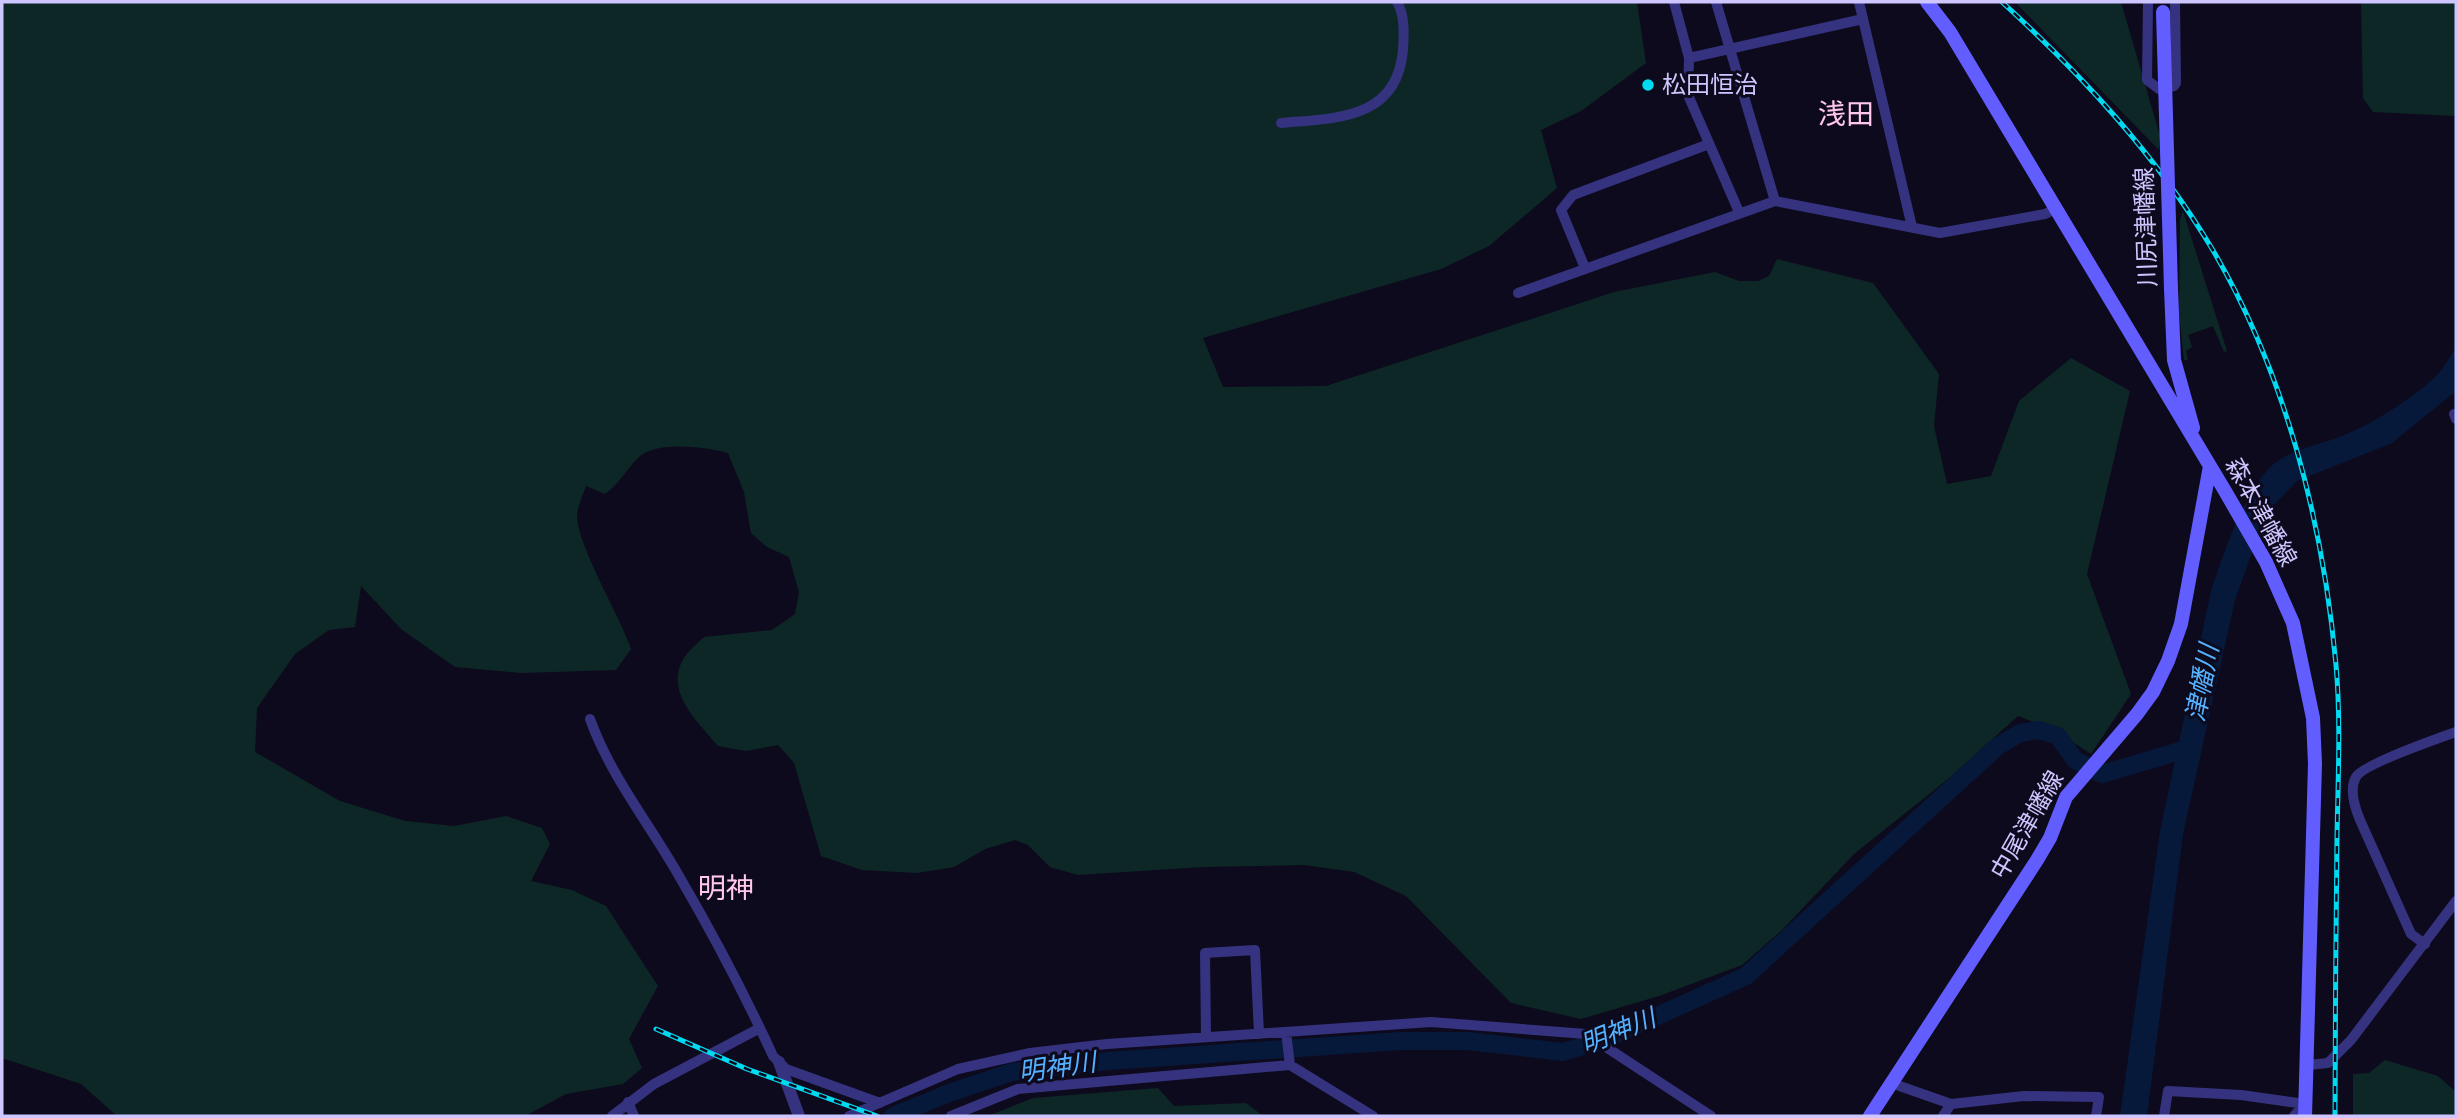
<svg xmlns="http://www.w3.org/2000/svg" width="2458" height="1118" viewBox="0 0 2458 1118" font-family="Montserrat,'Noto Sans JP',sans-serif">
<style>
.green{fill:#0d2726}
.water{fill:#06193a}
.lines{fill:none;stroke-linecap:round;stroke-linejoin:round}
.river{stroke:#06193a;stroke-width:18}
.minor{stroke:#35337f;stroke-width:10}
.tertiary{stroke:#35337f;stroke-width:12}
.secondary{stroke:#615dff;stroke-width:14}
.rail-casing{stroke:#00daf1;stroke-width:5}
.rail{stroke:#0e0a1d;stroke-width:2.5;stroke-dasharray:8;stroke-linecap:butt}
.secondary-bridge{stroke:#615dff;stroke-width:14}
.poi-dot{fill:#00daf1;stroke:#0e0a1d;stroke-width:2.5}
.labels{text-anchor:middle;stroke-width:6;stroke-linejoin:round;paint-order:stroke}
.poi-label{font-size:24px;fill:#cdc6ff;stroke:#0e0a1d;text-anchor:start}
.street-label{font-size:24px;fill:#cdc6ff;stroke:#0e0a1d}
.water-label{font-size:26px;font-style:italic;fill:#54b1ff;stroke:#0e0a1d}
.quarter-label{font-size:28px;fill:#ffc8eb;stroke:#0e0a1d}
</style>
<rect width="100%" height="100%" fill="#0e0a1d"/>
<path class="green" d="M2,2H1637L1646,63L1581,111L1541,130L1557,188L1489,246L1441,269L1203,338L1223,387L1326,386L1614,292L1715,272L1739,281H1758L1769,276L1777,259L1873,283L1939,374L1934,426L1947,484L1991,476L2019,401L2071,358L2130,391L2087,574L2131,694L2091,754L2056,731L2018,716L1948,779L1854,854L1783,929L1742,965L1659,996L1581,1019L1511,1003L1406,896L1354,872L1304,865L1203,867L1078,875L1050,867L1028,845L1015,840L985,849L954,867L917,873L862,870L821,856L794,763L778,745L746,751L718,746C699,723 663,691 684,658C689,650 698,643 704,637L772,630L795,614L799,592L789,557L767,547L751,533L744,492L728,453C706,447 656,440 638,458C626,470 619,484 605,494L586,486C583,495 577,508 577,517C579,549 619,614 631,649L616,670L521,673L455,667L401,629L361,586L355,627L329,630L295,654L257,708L255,752L340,801L405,821L454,826L506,816L542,828L550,844L531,881L572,890L606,906L658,986L629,1039L642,1068L623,1084L566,1094L525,1116H117L81,1084L2,1058Z
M2015,2H2121L2160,136L2159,150Z
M2361,2H2456V116L2373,112L2363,98Z
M2183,211L2227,351L2224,352L2213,326L2188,335L2192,347L2186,351L2188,360H2184L2179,313L2180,220Z
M2385,1060L2438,1076L2456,1092V1116H2353V1074L2369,1073Z
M1158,1088L1174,1106L1246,1103L1263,1116H988L1033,1098Z"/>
<path class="water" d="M2456,348V391L2392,443L2297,481L2272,507L2260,530L2235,600L2183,834L2147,1116H2120L2160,831L2211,591C2223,555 2245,487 2275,463C2293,449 2319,445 2339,437C2368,427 2417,396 2438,374C2445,366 2450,356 2456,348Z"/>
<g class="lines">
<path class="river" d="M893,1116L949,1093L1012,1072L1108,1061L1401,1041H1468L1563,1052L1606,1039L1746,976L1998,746L2020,733L2039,730L2058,736L2075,760L2102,774L2190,748"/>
<path class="minor" d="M1674,2L1689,58L1688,95L1739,212
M1716,2L1775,201L1940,233L2045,214L2055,209
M1859,2L1912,227
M2148,2L2147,80L2159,89L2174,86L2176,83L2175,2
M1689,58L1863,19
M1281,123C1336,118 1397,120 1403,50C1404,35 1405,15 1397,2
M1585,268L1561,210L1573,195L1709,144
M1518,293L1775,201
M2454,414L2456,419
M590,719C611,777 649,823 679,876C713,934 745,995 773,1056L786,1069L880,1103
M2425,944L2411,934L2360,820C2355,808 2349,789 2356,777C2362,765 2439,738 2456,732
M1286,1032L1290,1065
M1206,1037L1205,953L1255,950L1259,1034
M2308,1065L2328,1063L2351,1040L2456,901
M1891,1083L1951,1104L2024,1096L2099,1097L2096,1116
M628,1102L634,1116
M612,1116L654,1084L760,1028
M849,1116L958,1069L1030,1053L1107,1044L1431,1022L1586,1034L1711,1116
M951,1116L1018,1089L1290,1065L1373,1116
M1943,1116L1951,1104
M2164,1116L2168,1091L2241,1095L2305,1104
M2294,1116L2305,1104"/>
<path class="tertiary" d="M779,1062L799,1116"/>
<path class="secondary" d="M1927,2L1950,32L2225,491L2266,562L2293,623L2313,718L2315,764L2305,1116
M2171,289L2174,360L2193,428
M1870,1116L2037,860L2050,838L2066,797L2137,714L2153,692L2168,661L2181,624L2210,466"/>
<defs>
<path id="rail" d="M2002,2C2082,75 2155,154 2211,247C2285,371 2323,522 2336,665C2341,721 2338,779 2337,836C2336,929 2335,1023 2335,1116
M656,1029L747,1069L877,1116"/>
</defs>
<use href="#rail" class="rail-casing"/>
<use href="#rail" class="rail"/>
<path class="secondary-bridge" d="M2163,12L2171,289"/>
</g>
<circle class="poi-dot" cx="1648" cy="85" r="7"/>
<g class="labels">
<g class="poi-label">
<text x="1662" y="93">松田恒治</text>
</g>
<g class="street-label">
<text transform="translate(2146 227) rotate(-92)" y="8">川尻津幡線</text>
<text transform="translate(2261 512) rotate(61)" y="8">森本津幡線</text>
<text transform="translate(2027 825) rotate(-60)" y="8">中尾津幡線</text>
</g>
<g class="water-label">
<text transform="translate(2202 683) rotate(-79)" y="9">津幡川</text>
<text transform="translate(1618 1031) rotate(-22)" y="9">明神川</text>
<text transform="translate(1057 1067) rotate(-8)" y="9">明神川</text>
</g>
<g class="quarter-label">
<text x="1846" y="124">浅田</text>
<text x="726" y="898">明神</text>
</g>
</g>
<rect width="2458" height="1118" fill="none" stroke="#cdc6ff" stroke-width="7"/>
</svg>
